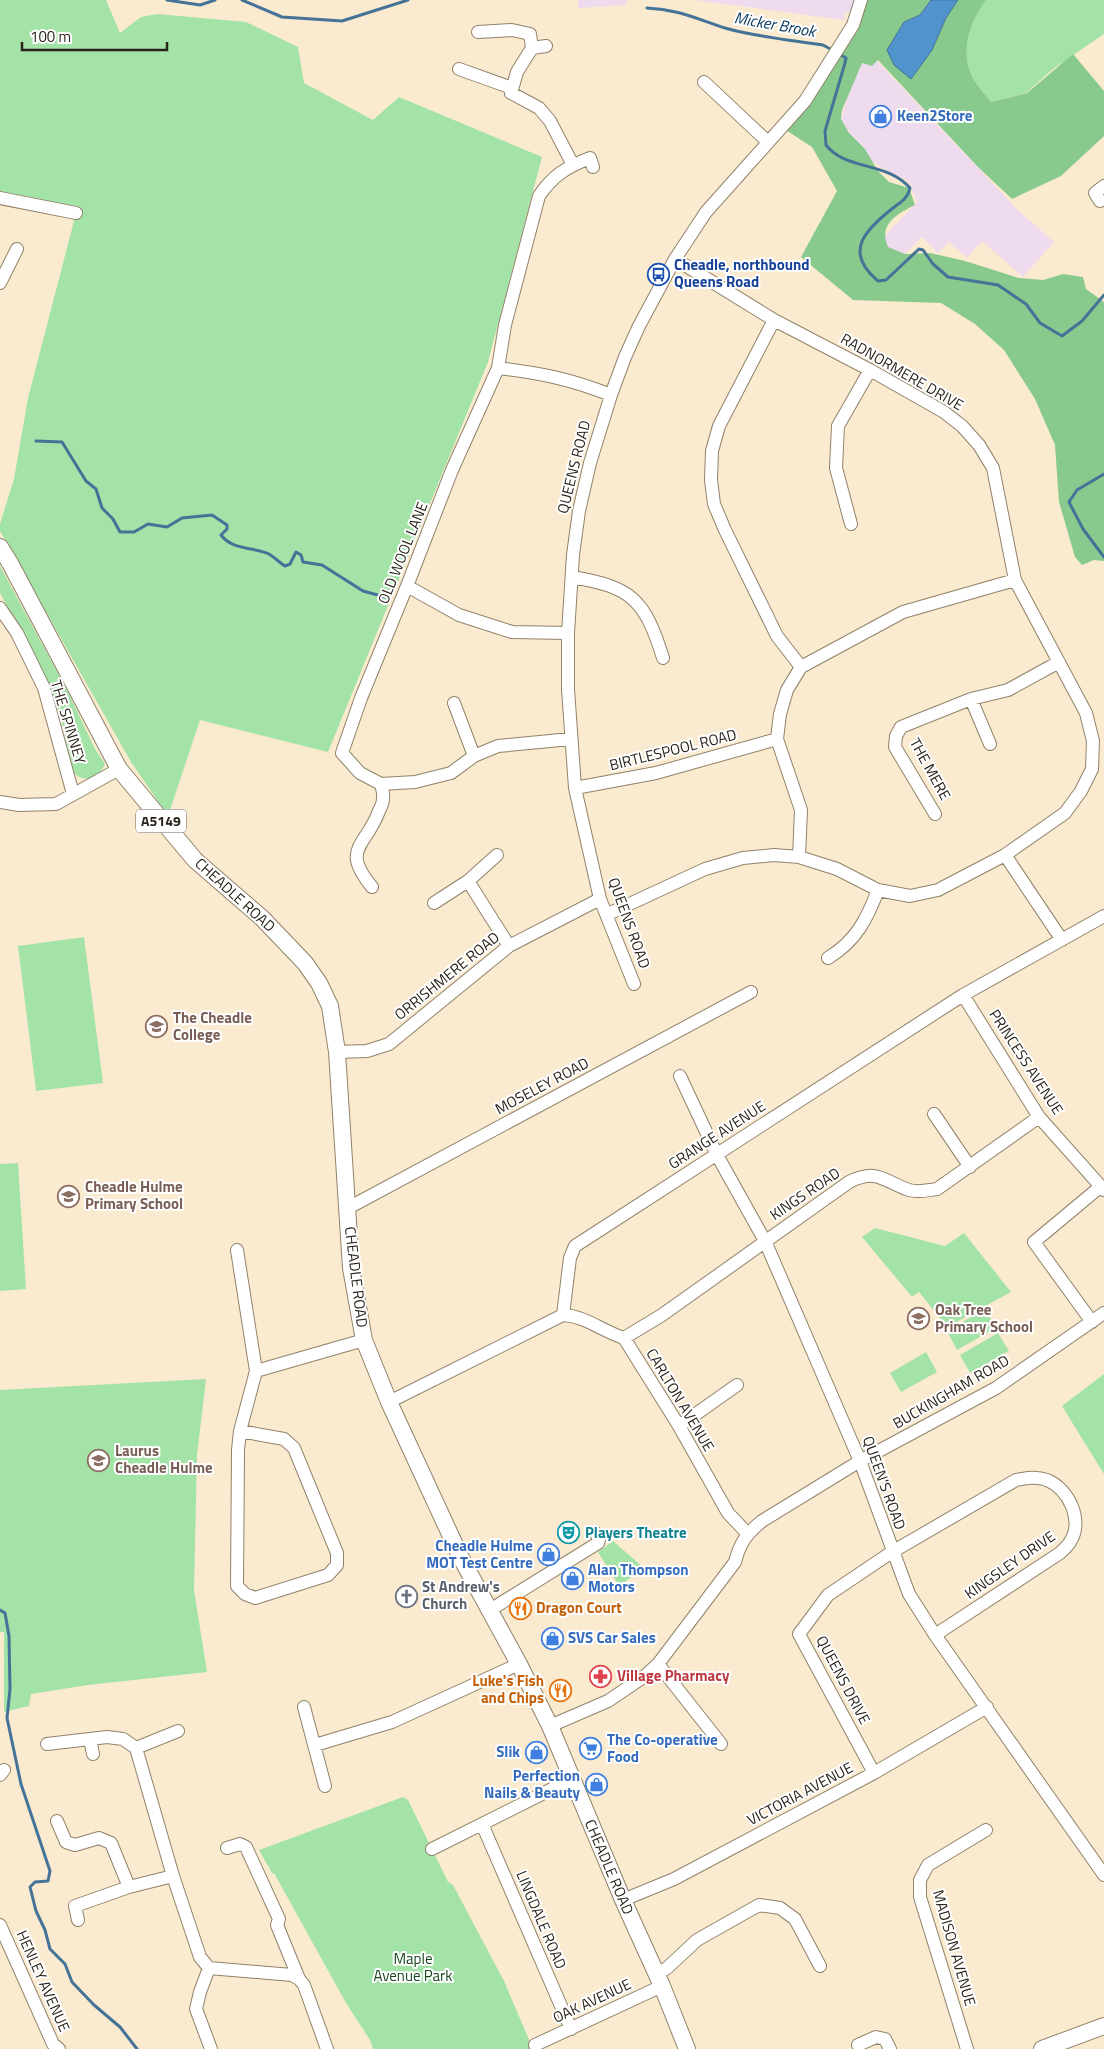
<svg xmlns="http://www.w3.org/2000/svg" width="1104" height="2049" viewBox="0 0 1104 2049" font-family="'Titillium Web',sans-serif">
<style>
.industrial{fill:#eedcee}
.green{fill:#a4e3a8}
.forest{fill:#88ca8d}
.water{fill:#5194cd;stroke:#457297}
.lines{fill:none;stroke-linecap:round;stroke-linejoin:round}
.stream{stroke:#457297;stroke-width:3}
.minor-casing{stroke:#908269;stroke-width:14}
.major-casing{stroke:#908269;stroke-width:18}
.minor{stroke:#fff;stroke-width:12}
.major{stroke:#fff;stroke-width:16}
.labels{text-anchor:middle;stroke-width:4;stroke-linejoin:round;paint-order:stroke}
.shield{fill:#fff;stroke:#69655f;stroke-width:1}
.shield-label{font-size:14px;font-weight:bold;fill:#29231a}
.shop-label{font-size:15px;font-weight:bold;fill:#366cbe;stroke:#fff;text-anchor:start}
.transit-label{font-size:15px;font-weight:bold;fill:#164399;stroke:#fff;text-anchor:start}
.street-label{font-size:15px;fill:#29231a;stroke:#fff}
.education-label{font-size:15px;font-weight:bold;fill:#785e54;stroke:#fff;text-anchor:start}
.culture-label{font-size:15px;font-weight:bold;fill:#0d838f;stroke:#fff;text-anchor:start}
.worship-label{font-size:15px;font-weight:bold;fill:#5b616d;stroke:#fff;text-anchor:start}
.food-label{font-size:15px;font-weight:bold;fill:#c56008;stroke:#fff;text-anchor:start}
.health-label{font-size:15px;font-weight:bold;fill:#be3a42;stroke:#fff;text-anchor:start}
.park-label{font-size:15px;fill:#18471f;stroke:#fff}
.water-label{font-size:16px;font-style:italic;fill:#00365b;stroke:#fff}
</style>
<rect width="100%" height="100%" fill="#faead0"/>
<path class="industrial" d="M578,0H632L626,1V5L578,8Z
M694,0H854L852,12L845,13L844,20Z
M861,53L876,60L1020,212L1054,242L1023,277L982,241L967,258L949,242L938,253L922,237L897,261L878,243L917,202L911,186L906,180L879,166L837,137L855,67Z"/>
<path class="green" d="M0,0H106L120,33L141,17L157,14L246,22L298,47L304,83L373,120L399,97L542,157L488,362L328,752L200,720L168,816L131,762L0,531V524L14,479L28,398L74,221L67,211L0,198Z
M986,0H1104V34L1053,69L1026,93L991,102C986,95 979,88 974,80C959,53 969,24 986,0Z
M0,566L68,692L95,749L105,764C100,777 85,784 74,773L60,715L44,674L0,593Z
M84,937L103,1083L36,1091L18,946Z
M18,1163L26,1289L0,1291V1164Z
M875,1228L945,1246L964,1233L1011,1292L947,1327L919,1292L912,1297L862,1237Z
M985,1309L996,1328L957,1350L947,1331Z
M998,1333L1009,1351L970,1373L960,1355Z
M926,1352L937,1372L901,1392L890,1373Z
M1104,1374V1474L1062,1406Z
M206,1379L197,1455L194,1590L207,1672L88,1685L31,1694L29,1706L4,1712V1632H0V1390Z
M613,1541L644,1568L619,1586L598,1552Z
M403,1797L408,1800L448,1882L453,1885L504,1981L533,2049H373L370,2040L346,2003L274,1873H272L259,1850Z"/>
<path class="forest" d="M861,0H931L920,15L904,22L932,50L946,18L958,0H986C969,24 959,53 974,80C979,88 986,95 991,102L1027,93L1073,54L1104,91V136L1061,176L1012,199L978,167L878,60L872,66L862,63L842,110L841,119L849,133L865,149L878,171L889,182L909,188L915,205C897,214 878,224 888,247L905,254L930,253L965,261L1019,278L1043,280L1063,274L1083,277L1086,289L1104,302V561L1094,560L1082,565L1075,557L1059,502L1055,445L1035,399L1004,350L975,324L941,303L853,300L801,257L837,191L812,147L781,127L797,111Z"/>
<path class="water" d="M931,0H958L946,18L932,50L911,79L894,65L887,50L904,22L920,15Z"/>
<g class="lines">
<path class="stream" d="M167,0L200,5L215,0
M242,0L282,17L342,21L408,0
M647,8C677,9 697,19 725,28C756,37 791,40 823,45L834,51
M839,54L846,58L845,63L825,131L826,145C846,171 887,161 910,188C908,198 901,202 893,208C865,230 843,252 878,281L886,280L919,249L923,250L933,264L948,277L998,285L1026,304L1040,323L1062,336L1082,321L1104,295
M36,441L62,442L86,481L96,489L102,508L113,519L120,532H134L148,524L167,527L182,518L212,515L227,525V529L221,535C232,550 253,547 269,554C274,557 280,563 285,566L290,564L296,552L301,555L303,562L322,565L363,591L385,597
M1104,474L1077,490L1069,502L1083,529L1104,557
M0,1610L5,1613L9,1636L10,1689L7,1718L21,1784L50,1871L48,1881L35,1882L30,1887L36,1911L45,1930L50,1949L65,1964L72,1982L94,2005L120,2027L137,2049"/>
<defs>
<path id="minor" d="M478,32L512,30L530,34L532,48L546,46
M532,48L517,72L511,93L539,108L550,121L573,165
M459,69L512,88
M704,82L768,142
M0,198L76,213
M1100,201L1095,193L1104,186
M0,283L17,249
M774,320L719,426L712,451L711,480L714,504L725,530L777,636L801,667
M498,368C541,373 570,379 611,395
M851,524L836,468L838,426L870,370
M572,577C632,587 645,600 663,658
M407,586L459,615L512,632L568,633
M0,608L17,633L44,688L73,794
M971,699L990,744
M454,703L474,756
M571,739L498,746L474,756L451,773L415,782L381,784L360,773L342,753L361,698L407,586L452,470L498,368L505,325L539,196C553,175 567,167 590,158L593,167
M575,788L656,773L777,739
M0,802L19,805L56,804L119,769
M935,814L895,747L896,736L901,727L971,699L1008,690L1059,662
M1005,855L1062,940
M799,857L801,810L777,739L780,714L787,690L801,667L903,612L1015,580
M468,881L509,946
M372,887C340,848 366,847 379,811C381,807 383,803 383,799C384,795 382,788 381,784
M434,903L468,881L497,855
M608,914L705,869L743,858L774,855L799,857L837,869L878,890L910,896L938,890L1005,855L1065,813L1081,791L1092,769L1093,741L1086,713L1015,580L993,468L979,445L962,426L944,412L870,370L774,320L675,259
M828,958C856,941 867,919 878,890
M634,984L600,899L575,788L568,689V633L573,555L579,511L590,463L611,395L625,357L639,326L675,259L706,212L805,101L853,25L861,0
M963,995L1039,1117L1104,1190
M337,1052L367,1051L389,1044L509,946L600,899
M680,1076L717,1155L765,1241L860,1461L909,1594L935,1635L1104,1875
M934,1114L970,1167
M348,1208L751,992
M237,1250L256,1371L240,1431L238,1450L237,1586L245,1594L255,1598L328,1575L337,1565V1553L294,1448L284,1439L240,1431
M563,1315C585,1316 602,1331 624,1338L679,1426L728,1513L747,1533
M1092,1322L1034,1242L1100,1187
M624,1338L662,1315L849,1182C878,1168 883,1181 909,1190C918,1193 928,1190 937,1189L1039,1117
M256,1371L364,1340
M389,1402L563,1315L570,1258L575,1246L963,995L1104,916
M679,1426L737,1385
M490,1610L598,1543L599,1540L596,1533
M658,1664L721,1744
M304,1707L325,1786
M550,1726L608,1701L645,1676L658,1664L735,1562C740,1543 746,1534 762,1521L860,1461L996,1388L1104,1313
M90,1739L93,1754
M47,1744L107,1737L123,1739L136,1748L173,1876L200,1957L209,1968L292,1975L299,1979
M315,1745L392,1722L519,1664
M136,1748L178,1731
M874,1773L799,1634L828,1595L892,1552L1016,1480C1027,1478 1036,1476 1047,1480C1069,1489 1084,1521 1070,1542C1068,1546 1063,1550 1060,1553L935,1635
M0,1775L4,1770
M57,1821L66,1842L75,1845L99,1838L111,1843L129,1887
M482,1824L571,2029
M227,1848L240,1844L246,1847L279,1919L277,1925L299,1979L304,1985L327,2049
M432,1849L572,1779
M623,1900L674,1879L874,1773L987,1707
M78,1920L75,1906L129,1887L173,1876
M0,1925L53,2044L59,2049
M209,1968L200,1992L196,2009L211,2049
M657,1974L667,1968L697,1940L759,1905L780,1908L795,1919L820,1966
M535,2045L662,1986
M858,2045L876,2037L885,2039L890,2049
M967,2049L920,1897V1880L928,1865L986,1830"/>
<path id="major" d="M0,547L10,563L119,769L195,860L262,918L305,963L319,983L330,1006L337,1052L351,1268L364,1340L389,1402L461,1558L519,1664L550,1726L623,1900L662,1986L687,2049
M1042,2049L1104,2026"/>
</defs>
<use href="#minor" class="minor-casing"/>
<use href="#major" class="major-casing"/>
<use href="#minor" class="minor"/>
<use href="#major" class="major"/>
</g>
<defs>
<symbol id="shop-ring" viewBox="-11 -11 22 22"><circle r="9.5" fill="#fff" stroke="#3f7fe0" stroke-width="1.5"/><path d="M-5-2.5h2.3a2.7 3.5 0 0 1 5.4 0H5L5.5 6h-11ZM-1.5-2.5h3a1.5 2.3 0 0 0-3 0Z" fill="#3f7fe0"/></symbol>
<symbol id="bus-ring" viewBox="-11 -11 22 22"><circle r="9.5" fill="#fff" stroke="#1a4fb4" stroke-width="1.5"/><path d="M-5-6H5V4H4V6H2V4H-2V6H-4V4H-5ZM-3.5-4V0h7V-4ZM-3.5 1.2v1.5H-2V1.2ZM2 1.2v1.5H3.5V1.2Z" fill="#1a4fb4"/></symbol>
<symbol id="university-ring" viewBox="-11 -11 22 22"><circle r="9.5" fill="#fff" stroke="#8d6e63" stroke-width="1.5"/><path d="M0-5L7-2L0 1L-7-2ZM-4 1L0 2.5L4 1V4Q0 6-4 4Z" fill="#8d6e63"/></symbol>
<symbol id="school-ring" viewBox="-11 -11 22 22"><circle r="9.5" fill="#fff" stroke="#8d6e63" stroke-width="1.5"/><path d="M0-5L7-2L0 1L-7-2ZM-4 1L0 2.5L4 1V4Q0 6-4 4Z" fill="#8d6e63"/></symbol>
<symbol id="theatre-ring" viewBox="-11 -11 22 22"><circle r="9.5" fill="#fff" stroke="#0f9aa8" stroke-width="1.5"/><path d="M-5-5.5Q0-4 5-5.5V0Q5 5 0 6Q-5 5-5 0ZM-3.3-2.5H-1v1.5H-3.3ZM1-2.5H3.3v1.5H1ZM-2.8 1Q0 5.5 2.8 1Z" fill="#0f9aa8"/></symbol>
<symbol id="church-ring" viewBox="-11 -11 22 22"><circle r="9.5" fill="#fff" stroke="#6b7280" stroke-width="1.5"/><path d="M-1.2-6h2.4v3.5h3.3v2.4h-3.3V6h-2.4V-.1h-3.3v-2.4h3.3Z" fill="#6b7280"/></symbol>
<symbol id="restaurant-ring" viewBox="-11 -11 22 22"><circle r="9.5" fill="#fff" stroke="#e8710a" stroke-width="1.5"/><path d="M-5-6h1v4h1v-4h1v4h1v-4h1v5L-1.5 .5V6h-2V.5L-5-1ZM5-6V6H3V1.5H1.5Q1.5-4 5-6Z" fill="#e8710a"/></symbol>
<symbol id="pharmacy-ring" viewBox="-11 -11 22 22"><circle r="9.5" fill="#fff" stroke="#e0444e" stroke-width="1.5"/><path d="M-2-6h4v4h4v4h-4v4h-4v-4h-4v-4h4Z" fill="#e0444e"/></symbol>
<symbol id="supermarket-ring" viewBox="-11 -11 22 22"><circle r="9.5" fill="#fff" stroke="#3f7fe0" stroke-width="1.5"/><path d="M-6-5.5h2.5l.6 2H6L4.5 2H-2.5L-4.4-4H-6ZM-1.5 3.2a1.3 1.3 0 1 0 .1 0ZM3 3.2a1.3 1.3 0 1 0 .1 0Z" fill="#3f7fe0"/></symbol>
</defs>
<g fill-rule="evenodd">
<use href="#shop-ring" x="868" y="104" width="25" height="25"/>
<use href="#bus-ring" x="646" y="262" width="25" height="25"/>
<use href="#university-ring" x="144" y="1014" width="25" height="25"/>
<use href="#school-ring" x="56" y="1184" width="25" height="25"/>
<use href="#school-ring" x="906" y="1306" width="25" height="25"/>
<use href="#school-ring" x="86" y="1448" width="25" height="25"/>
<use href="#theatre-ring" x="556" y="1520" width="25" height="25"/>
<use href="#shop-ring" x="536" y="1542" width="25" height="25"/>
<use href="#shop-ring" x="560" y="1566" width="25" height="25"/>
<use href="#church-ring" x="394" y="1584" width="25" height="25"/>
<use href="#restaurant-ring" x="508" y="1596" width="25" height="25"/>
<use href="#shop-ring" x="540" y="1626" width="25" height="25"/>
<use href="#pharmacy-ring" x="588" y="1664" width="25" height="25"/>
<use href="#restaurant-ring" x="548" y="1678" width="25" height="25"/>
<use href="#supermarket-ring" x="578" y="1736" width="25" height="25"/>
<use href="#shop-ring" x="524" y="1740" width="25" height="25"/>
<use href="#shop-ring" x="584" y="1772" width="25" height="25"/>
</g>
<g class="labels">
<rect class="shield" x="136" y="809.5" width="50" height="23" rx="4"/>
<g class="shield-label">
<text x="161" y="826">A5149</text>
</g>
<g class="shop-label">
<text x="897" y="121">Keen2Store</text>
<text x="533" y="1551" text-anchor="end">Cheadle Hulme<tspan x="533" dy="17">MOT Test Centre</tspan></text>
<text x="588" y="1575">Alan Thompson<tspan x="588" dy="17">Motors</tspan></text>
<text x="568" y="1643">SVS Car Sales</text>
<text x="607" y="1745">The Co-operative<tspan x="607" dy="17">Food</tspan></text>
<text x="520" y="1757" text-anchor="end">Slik</text>
<text x="580" y="1781" text-anchor="end">Perfection<tspan x="580" dy="17">Nails &amp; Beauty</tspan></text>
</g>
<g class="transit-label">
<text x="674" y="270">Cheadle, northbound<tspan x="674" dy="17">Queens Road</tspan></text>
</g>
<g class="street-label">
<text transform="translate(902 372) rotate(30)" y="5">RADNORMERE DRIVE</text>
<text transform="translate(574 467) rotate(-76)" y="5">QUEENS ROAD</text>
<text transform="translate(403 553) rotate(-68)" y="5">OLD WOOL LANE</text>
<text transform="translate(68 722) rotate(73)" y="5">THE SPINNEY</text>
<text transform="translate(673 750) rotate(-14)" y="5">BIRTLESPOOL ROAD</text>
<text transform="translate(930 769) rotate(61)" y="5">THE MERE</text>
<text transform="translate(235 895) rotate(42)" y="5">CHEADLE ROAD</text>
<text transform="translate(629 923) rotate(70)" y="5">QUEENS ROAD</text>
<text transform="translate(447 976) rotate(-39)" y="5">ORRISHMERE ROAD</text>
<text transform="translate(1026 1062) rotate(57)" y="5">PRINCESS AVENUE</text>
<text transform="translate(542 1086) rotate(-28)" y="5">MOSELEY ROAD</text>
<text transform="translate(717 1135) rotate(-33)" y="5">GRANGE AVENUE</text>
<text transform="translate(805 1194) rotate(-34)" y="5">KINGS ROAD</text>
<text transform="translate(356 1277) rotate(83)" y="5">CHEADLE ROAD</text>
<text transform="translate(951 1392) rotate(-30)" y="5">BUCKINGHAM ROAD</text>
<text transform="translate(680 1400) rotate(59)" y="5">CARLTON AVENUE</text>
<text transform="translate(884 1483) rotate(70)" y="5">QUEEN'S ROAD</text>
<text transform="translate(1010 1565) rotate(-35)" y="5">KINGSLEY DRIVE</text>
<text transform="translate(843 1680) rotate(62)" y="5">QUEENS DRIVE</text>
<text transform="translate(800 1794) rotate(-28)" y="5">VICTORIA AVENUE</text>
<text transform="translate(609 1867) rotate(67)" y="5">CHEADLE ROAD</text>
<text transform="translate(541 1920) rotate(67)" y="5">LINGDALE ROAD</text>
<text transform="translate(954 1948) rotate(74)" y="5">MADISON AVENUE</text>
<text transform="translate(43 1981) rotate(66)" y="5">HENLEY AVENUE</text>
<text transform="translate(592 2001) rotate(-25)" y="5">OAK AVENUE</text>
</g>
<g class="education-label">
<text x="173" y="1023">The Cheadle<tspan x="173" dy="17">College</tspan></text>
<text x="85" y="1192">Cheadle Hulme<tspan x="85" dy="17">Primary School</tspan></text>
<text x="935" y="1315">Oak Tree<tspan x="935" dy="17">Primary School</tspan></text>
<text x="115" y="1456">Laurus<tspan x="115" dy="17">Cheadle Hulme</tspan></text>
</g>
<g class="culture-label">
<text x="585" y="1538">Players Theatre</text>
</g>
<g class="worship-label">
<text x="422" y="1592">St Andrew's<tspan x="422" dy="17">Church</tspan></text>
</g>
<g class="food-label">
<text x="536" y="1613">Dragon Court</text>
<text x="544" y="1686" text-anchor="end">Luke's Fish<tspan x="544" dy="17">and Chips</tspan></text>
</g>
<g class="health-label">
<text x="617" y="1681">Village Pharmacy</text>
</g>
<g class="park-label">
<text x="413" y="1964">Maple<tspan x="413" dy="17">Avenue Park</tspan></text>
</g>
<g class="water-label">
<text transform="translate(775 24) rotate(10)" y="6">Micker Brook</text>
</g>
</g>
<path d="M22 42v8h145v-8" fill="none" stroke="#29231a" stroke-width="2.5"/>
<text x="30" y="42" font-size="15" fill="#29231a" stroke="#ffffff" stroke-width="4" paint-order="stroke">100 m</text>
</svg>
